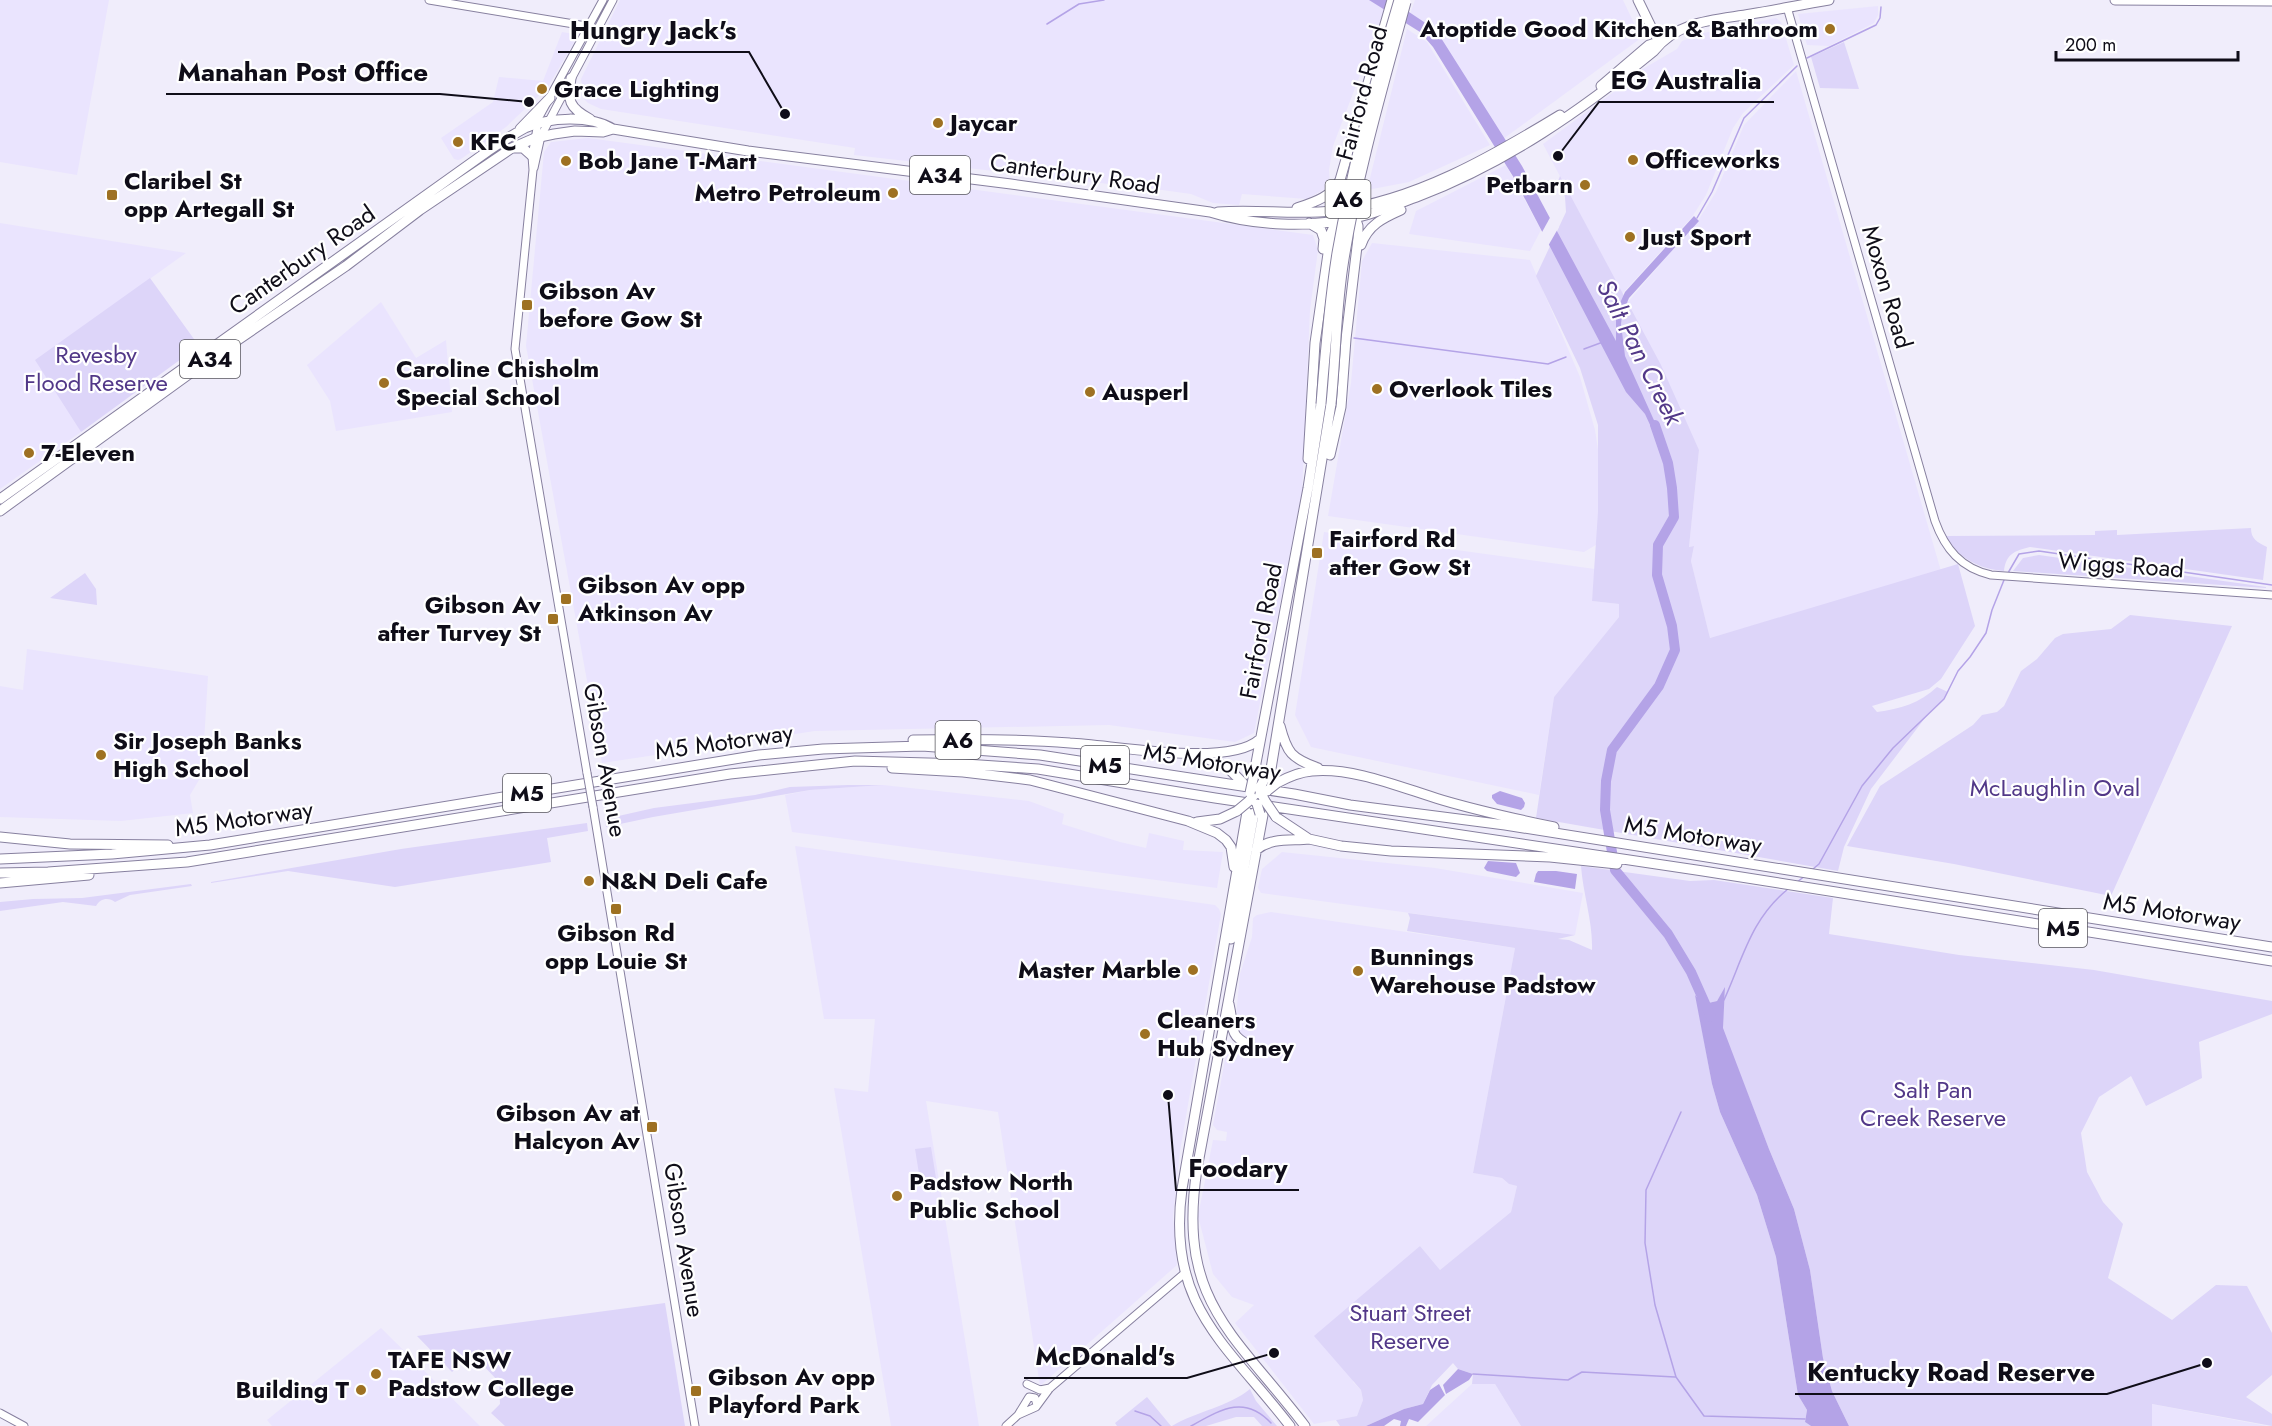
<svg xmlns="http://www.w3.org/2000/svg" width="2272" height="1426" viewBox="0 0 2272 1426" font-family="Jost,sans-serif">
<style>
.built{fill:#eae4fe}
.green{fill:#ddd5f9}
.water{fill:#b4a3e7}
.pier{fill:#f0edfb}
.lines{fill:none;stroke-linecap:round;stroke-linejoin:round}
.stream{stroke:#b4a3e7;stroke-width:1.5}
.river{stroke:#b4a3e7;stroke-width:10}
.secondary-casing{stroke:#87809f;stroke-width:9}
.highway-casing{stroke:#87809f;stroke-width:11}
.secondary{stroke:#fff;stroke-width:7}
.highway{stroke:#fff;stroke-width:9}
.secondary-bridge-casing{stroke:#87809f;stroke-width:9;stroke-linecap:butt}
.highway-bridge-casing{stroke:#87809f;stroke-width:11;stroke-linecap:butt}
.secondary-bridge{stroke:#fff;stroke-width:7}
.highway-bridge{stroke:#fff;stroke-width:9}
.poi-dot{fill:#9e7122;stroke:#fff;stroke-width:2}
.labels{text-anchor:middle;stroke-width:4.5;stroke-linejoin:round;paint-order:stroke}
.shield{fill:#fff;stroke:#57565d;stroke-width:1.5}
.shield-label{font-size:22px;font-weight:bold;fill:#0f0d18}
.poi-label{font-size:24px;font-weight:bold;fill:#0f0d18;stroke:#fff;text-anchor:start}
.street-label{font-size:24px;fill:#0f0d18;stroke:#fff}
.park-label{font-size:24px;fill:#523888;stroke:#fff}
.water-label{font-size:26px;font-style:italic;fill:#533989;stroke:#fff}
.leader{fill:none;stroke:#0f0d18;stroke-width:2}
.callout-dot{fill:#0f0d18;stroke:#fff;stroke-width:2}
.callout-label{font-size:26px;text-anchor:middle;font-weight:bold;fill:#0f0d18;stroke:#fff;stroke-width:4.5;stroke-linejoin:round;paint-order:stroke}
</style>
<rect width="100%" height="100%" fill="#f0edfb"/>
<path class="built" d="M0,0H109L77,175L0,162Z
M620,0H1372L1385,9L1333,146L1329,170L1330,186L1307,199L1242,194L1239,205L1213,203L1191,194L1162,190L854,155L855,148L601,109L588,103L584,99L581,79Z
M1415,0H1623L1641,38L1503,139L1410,14Z
M1878,6V15L1874,23L1829,46L1807,45L1798,14Z
M1776,18L1781,22L1794,65L1743,113L1733,128L1706,195L1692,217L1622,294L1543,144L1630,80L1641,70L1677,49L1682,41L1704,33Z
M1407,29L1427,42L1490,145L1409,182L1367,190Z
M562,32L574,34L577,37L548,87L506,127L461,159L458,160L454,159L441,138L493,102L499,77L543,81Z
M1796,71L1941,571L1710,638L1691,561L1694,546L1689,547L1699,450L1627,303L1699,219L1716,192L1744,125Z
M588,138L1313,235L1318,250L1310,310L1302,493L1254,733L1235,742L1109,725L815,731L602,763L526,346L544,152L551,142Z
M1506,165L1541,230L1530,251L1409,234L1416,211Z
M0,223L186,253L36,360L81,432L0,489Z
M1372,243L1530,260L1580,377L1595,430L1604,489L1599,543L1584,552L1328,516L1351,383L1362,261Z
M381,302L416,358L446,340L452,412L336,431L330,401L307,365Z
M1324,532L1595,569L1592,601L1619,604V617L1554,697L1539,795L1311,747L1295,715Z
M27,649L208,676L202,775L190,795L193,813L121,821L0,817V686L23,690Z
M883,785L1029,801L1064,814L1062,824L1120,842L1146,848L1149,833L1184,841L1183,850L1223,852L1217,888L792,832L785,795L810,790Z
M795,846L1215,905L1219,909L1221,914L1180,1151L1173,1217L1177,1265L1040,1386L998,1112L926,1101L979,1426H891L834,1088L868,1092L875,1019H824Z
M1282,852L1435,868L1583,893L1575,935L1261,893L1258,888L1262,869Z
M1271,912L1515,948L1473,1173L1502,1178L1509,1184L1517,1186L1511,1212L1440,1270L1420,1246L1353,1382L1361,1390L1363,1400L1357,1416L1314,1424L1235,1323L1254,1305L1232,1297L1213,1274L1198,1216L1213,1140L1226,1141L1227,1132L1217,1130L1213,1125L1226,1054H1237L1240,1038L1236,1017L1240,974L1252,937L1253,918L1257,915Z
M381,1328L480,1426H272L267,1420Z
M1472,1384H1495L1521,1426H1426Z
M2151,1404L2267,1426H2152Z"/>
<path class="green" d="M1844,42L1859,89L1820,88L1811,57Z
M1560,176L1661,365L1699,450L1689,547L1694,546L1691,561L1710,638L1958,564L1975,626L1941,679L1929,689L1872,706L1877,712C1900,709 1920,703 1937,687L1948,692L1944,699L1928,714L1871,789L1844,847L1838,871L1536,818L1554,697L1619,617V604L1592,601L1598,512V425L1580,368L1536,276L1566,212L1565,197L1558,181Z
M150,278L199,346L81,432L35,360Z
M2251,528C2251,539 2257,542 2267,547L2263,580L2030,547C2014,551 2006,554 2004,571C1979,569 1958,558 1946,536L2095,535V531L2117,530V535Z
M2039,555L2266,587V588L2013,571L2023,558Z
M85,573L96,589L97,605L50,598Z
M2130,615L2232,626L2111,896L1954,864L1847,846L1880,786L1973,725L1982,715L1997,712L2004,706L2021,671L2037,659L2055,638L2063,634L2111,629Z
M848,785H883L810,790L653,817L606,827L605,819L654,808L755,795L790,787Z
M587,823L588,831L547,838L551,862L395,887L288,871L211,883V882L401,849Z
M1581,866L1690,881L1714,880L1833,898L1829,934L1959,955L2094,970L2272,1001V1014L2199,1042L2202,1078L2146,1106L2131,1076L2099,1097L2081,1133L2087,1172L2103,1202L2123,1224L2108,1278L2172,1320L2216,1285L2247,1286L2272,1333V1375L2246,1397L2272,1414V1426L2152,1404V1426H1849L1832,1391L1823,1358L1810,1270L1794,1209L1769,1149L1722,1028L1725,989L1717,1001L1704,1004L1696,996L1712,1084L1720,1112L1757,1195L1776,1257L1798,1395L1807,1410L1805,1422L1811,1426H1521L1495,1384H1472L1473,1374L1458,1369L1453,1363L1432,1385L1423,1404L1404,1409L1366,1426H1340L1336,1420L1357,1416L1363,1400L1361,1390L1314,1336L1420,1246L1440,1270L1511,1212L1517,1186L1509,1184L1502,1178L1473,1173L1515,948L1407,931L1410,918L1408,913L1575,935L1558,939L1569,940L1592,950C1593,922 1583,894 1581,866Z
M191,884L192,886L130,895L115,902C109,897 100,898 96,906L63,902L0,911V902L33,899L82,898Z
M931,1147L936,1178L920,1180L915,1149Z
M665,1303L685,1426H505L491,1413L500,1404L499,1382L479,1361L466,1359L452,1372L417,1336Z
M1250,1389L1256,1401L1277,1426H1262L1254,1417H1236L1206,1426H1172C1197,1411 1228,1407 1250,1389Z
M1147,1397L1171,1426H1117L1115,1423Z"/>
<path class="water" d="M1369,0H1391L1436,30L1522,166L1616,341V312L1625,292L1694,216L1699,221L1629,298L1622,315L1621,324L1625,356L1662,438L1657,440L1645,414L1626,392L1514,178L1433,47L1420,32Z
M1500,791L1522,798L1525,803L1524,807L1521,810L1497,804L1492,798V795Z
M1488,861L1516,863L1520,873L1516,877L1487,871L1484,868Z
M1538,871H1556L1577,874L1575,889L1534,882L1536,874Z
M1725,987L1723,1028L1769,1149L1794,1209L1810,1270L1823,1358L1832,1391L1849,1426H1811L1805,1422L1807,1410L1798,1395L1776,1257L1757,1195L1720,1112L1712,1084L1695,995L1704,1004L1717,1001Z
M1458,1369L1473,1374L1469,1380L1446,1394L1443,1385Z
M1439,1384L1445,1395L1418,1422L1409,1419L1406,1426H1400L1401,1421L1394,1419L1384,1426H1366L1404,1409L1423,1404L1430,1390Z"/>
<path class="pier" d="M1552,214L1559,227L1548,246L1541,234Z"/>
<g class="lines">
<path class="stream" d="M1047,24L1079,4L1104,0
M1807,58L1876,25L1880,18L1881,7
M1697,218L1712,192L1744,118L1797,66
M1354,338L1548,364L1566,357
M1584,349L1603,342
M2008,573L2019,554L2039,551L2272,585
M1813,869L1819,864L1862,786L1893,748L1944,699L1958,671L1970,657L1986,633L1992,610L2004,580
M1797,882L1805,876
M1724,1000C1743,958 1751,919 1788,889
M1681,1112L1646,1190L1645,1243L1655,1305L1676,1377L1704,1416L1805,1419
M1473,1374L1568,1380L1582,1372L1675,1377
M1135,1411L1150,1416L1161,1426
M1191,1426C1220,1410 1244,1394 1271,1423"/>
<path class="river" d="M1655,425L1668,463L1672,488L1674,517L1658,545L1657,575L1672,626L1675,650L1659,686L1612,750L1606,781L1605,810L1615,870L1668,934L1691,972L1711,1017"/>
<defs>
<path id="secondary" d="M429,0L592,27
M1787,7L1935,521C1945,549 1961,568 1991,575L2272,595
M534,168L541,136L613,0
M587,773L515,349L533,170L532,156L539,117L603,0
M593,807L695,1426
M1027,1384L1040,1390L1050,1388
M0,1413L24,1426
M1018,1415L1029,1397L1035,1398L1037,1405
M1006,1426L1018,1415L1036,1407L1050,1388L1186,1272"/>
<path id="highway" d="M1638,0L1655,35L1661,41
M2115,0L2272,1
M571,78C568,101 568,107 590,119
M1601,86L1649,45L1661,41
M520,129L550,98
M513,148H523L532,156
M1297,208C1315,202 1331,197 1340,180L1392,0
M1218,212C1256,209 1295,215 1333,211C1415,201 1491,157 1560,115
M1309,223L1321,230L1324,239L1323,249
M1361,245C1368,225 1383,218 1401,210
M1330,455L1341,407L1346,339L1358,238V226L1354,214
M1308,459L1315,343L1331,233L1338,218
M0,499L488,151C500,143 512,135 525,128C549,117 590,115 613,129L748,151L1011,184L1210,212C1254,226 1309,228 1354,218C1377,213 1397,204 1419,196C1506,163 1582,110 1654,51C1678,20 1716,20 1751,14C1777,10 1803,4 1829,0
M0,511L207,361L346,266L420,210L512,148L535,138L554,134L575,131L603,132L613,129
M1280,726C1287,753 1291,758 1318,768
M913,740C965,739 1018,739 1070,743C1114,745 1228,768 1260,739
M1200,756L1227,767L1243,783
M892,768L963,772L1030,780L1188,821L1217,833L1226,840L1231,847L1234,867
M1253,779L1308,488L1321,404
M1269,781L1331,404
M1277,783C1288,777 1299,772 1312,771C1354,767 1402,788 1442,800C1479,811 1516,819 1554,827
M1249,801L1259,789L1265,801
M1247,812L1182,1189C1166,1306 1227,1344 1290,1426
M1263,815L1197,1169C1177,1301 1233,1332 1305,1426
M1276,817L1309,839L1341,846L1391,851L1550,857L1617,864
M1197,822L1220,819L1237,811
M0,837L70,844L168,845
M1256,850C1271,837 1292,841 1309,839
M0,859L112,854L210,845L759,755L823,749L922,746L1040,755L1294,794L1350,805L1505,825L2272,947
M0,873L48,872L187,862L730,774L855,761L965,764L1038,769L1215,798L1703,871L2272,961
M0,883L89,875
M1231,939L1254,813
M1229,1004C1236,1035 1226,1033 1257,1050"/>
</defs>
<use href="#secondary" class="secondary-casing"/>
<use href="#highway" class="highway-casing"/>
<use href="#secondary" class="secondary"/>
<use href="#highway" class="highway"/>
<defs>
<path id="secondary-bridge" d="M587,773L593,807"/>
<path id="highway-bridge" d="M1321,404C1325,353 1329,303 1337,253C1352,168 1374,83 1399,0
M1331,404C1336,356 1336,307 1344,259C1358,172 1383,87 1406,2
M1259,789L1264,780
M1267,791L1277,783
M1250,793L1253,779
M1265,801L1276,817
M1257,804L1260,814
M1237,811L1249,801"/>
</defs>
<use href="#secondary-bridge" class="secondary-bridge-casing"/>
<use href="#highway-bridge" class="highway-bridge-casing"/>
<use href="#secondary-bridge" class="secondary-bridge"/>
<use href="#highway-bridge" class="highway-bridge"/>
</g>
<g class="poi-dot">
<circle cx="1830" cy="29" r="6"/>
<circle cx="542" cy="89" r="6"/>
<circle cx="938" cy="123" r="6"/>
<circle cx="458" cy="142" r="6"/>
<circle cx="1633" cy="160" r="6"/>
<circle cx="566" cy="161" r="6"/>
<circle cx="1585" cy="185" r="6"/>
<circle cx="893" cy="193" r="6"/>
<rect x="106" y="189" width="12" height="12" rx="3"/>
<circle cx="1630" cy="237" r="6"/>
<rect x="521" y="299" width="12" height="12" rx="3"/>
<circle cx="384" cy="383" r="6"/>
<circle cx="1377" cy="389" r="6"/>
<circle cx="1090" cy="392" r="6"/>
<circle cx="29" cy="453" r="6"/>
<rect x="1311" y="547" width="12" height="12" rx="3"/>
<rect x="560" y="593" width="12" height="12" rx="3"/>
<rect x="547" y="613" width="12" height="12" rx="3"/>
<circle cx="101" cy="755" r="6"/>
<circle cx="589" cy="881" r="6"/>
<rect x="610" y="903" width="12" height="12" rx="3"/>
<circle cx="1193" cy="970" r="6"/>
<circle cx="1358" cy="971" r="6"/>
<circle cx="1145" cy="1034" r="6"/>
<rect x="646" y="1121" width="12" height="12" rx="3"/>
<circle cx="897" cy="1196" r="6"/>
<circle cx="376" cy="1374" r="6"/>
<circle cx="361" cy="1390" r="6"/>
<rect x="690" y="1385" width="12" height="12" rx="3"/>
</g>
<g class="labels">
<g class="shield">
<rect x="910" y="156" width="60" height="38" rx="4.5"/>
<rect x="1325.5" y="180" width="45" height="38" rx="4.5"/>
<rect x="180" y="340" width="60" height="38" rx="4.5"/>
<rect x="935.5" y="721" width="45" height="38" rx="4.5"/>
<rect x="1081" y="746" width="48" height="38" rx="4.5"/>
<rect x="503" y="774" width="48" height="38" rx="4.5"/>
<rect x="2039" y="909" width="48" height="38" rx="4.5"/>
</g>
<g class="shield-label">
<text x="940" y="183">A34</text>
<text x="1348" y="207">A6</text>
<text x="210" y="367">A34</text>
<text x="958" y="748">A6</text>
<text x="1105" y="773">M5</text>
<text x="527" y="801">M5</text>
<text x="2063" y="936">M5</text>
</g>
<g class="poi-label">
<text x="1818" y="37" text-anchor="end">Atoptide Good Kitchen &amp; Bathroom</text>
<text x="554" y="97">Grace Lighting</text>
<text x="950" y="131">Jaycar</text>
<text x="470" y="150">KFC</text>
<text x="1645" y="168">Officeworks</text>
<text x="578" y="169">Bob Jane T-Mart</text>
<text x="124" y="189">Claribel St<tspan x="124" dy="28">opp Artegall St</tspan></text>
<text x="1573" y="193" text-anchor="end">Petbarn</text>
<text x="881" y="201" text-anchor="end">Metro Petroleum</text>
<text x="1642" y="245">Just Sport</text>
<text x="539" y="299">Gibson Av<tspan x="539" dy="28">before Gow St</tspan></text>
<text x="396" y="377">Caroline Chisholm<tspan x="396" dy="28">Special School</tspan></text>
<text x="1389" y="397">Overlook Tiles</text>
<text x="1102" y="400">Ausperl</text>
<text x="41" y="461">7-Eleven</text>
<text x="1329" y="547">Fairford Rd<tspan x="1329" dy="28">after Gow St</tspan></text>
<text x="578" y="593">Gibson Av opp<tspan x="578" dy="28">Atkinson Av</tspan></text>
<text x="541" y="613" text-anchor="end">Gibson Av<tspan x="541" dy="28">after Turvey St</tspan></text>
<text x="113" y="749">Sir Joseph Banks<tspan x="113" dy="28">High School</tspan></text>
<text x="601" y="889">N&amp;N Deli Cafe</text>
<text x="616" y="941" text-anchor="middle">Gibson Rd<tspan x="616" dy="28">opp Louie St</tspan></text>
<text x="1370" y="965">Bunnings<tspan x="1370" dy="28">Warehouse Padstow</tspan></text>
<text x="1181" y="978" text-anchor="end">Master Marble</text>
<text x="1157" y="1028">Cleaners<tspan x="1157" dy="28">Hub Sydney</tspan></text>
<text x="640" y="1121" text-anchor="end">Gibson Av at<tspan x="640" dy="28">Halcyon Av</tspan></text>
<text x="909" y="1190">Padstow North<tspan x="909" dy="28">Public School</tspan></text>
<text x="388" y="1368">TAFE NSW<tspan x="388" dy="28">Padstow College</tspan></text>
<text x="708" y="1385">Gibson Av opp<tspan x="708" dy="28">Playford Park</tspan></text>
<text x="349" y="1398" text-anchor="end">Building T</text>
</g>
<g class="street-label">
<text transform="translate(1362 93) rotate(-75)" y="8">Fairford Road</text>
<text transform="translate(1075 174) rotate(8)" y="8">Canterbury Road</text>
<text transform="translate(302 260) rotate(-35)" y="8">Canterbury Road</text>
<text transform="translate(1887 287) rotate(74)" y="8">Moxon Road</text>
<text transform="translate(2121 565) rotate(4)" y="8">Wiggs Road</text>
<text transform="translate(1261 631) rotate(-79)" y="8">Fairford Road</text>
<text transform="translate(724 742) rotate(-8)" y="8">M5 Motorway</text>
<text transform="translate(605 760) rotate(80)" y="8">Gibson Avenue</text>
<text transform="translate(1212 762) rotate(9)" y="8">M5 Motorway</text>
<text transform="translate(244 819) rotate(-8)" y="8">M5 Motorway</text>
<text transform="translate(1693 835) rotate(9)" y="8">M5 Motorway</text>
<text transform="translate(2172 912) rotate(9)" y="8">M5 Motorway</text>
<text transform="translate(684 1240) rotate(81)" y="8">Gibson Avenue</text>
</g>
<g class="park-label">
<text x="96" y="363">Revesby<tspan x="96" dy="28">Flood Reserve</tspan></text>
<text x="2055" y="796">McLaughlin Oval</text>
<text x="1933" y="1098">Salt Pan<tspan x="1933" dy="28">Creek Reserve</tspan></text>
<text x="1410" y="1321">Stuart Street<tspan x="1410" dy="28">Reserve</tspan></text>
</g>
<g class="water-label">
<text transform="translate(1640 352) rotate(63)" y="9">Salt Pan Creek</text>
</g>
</g>
<path class="leader" d="M785 114L749 52H558M529 102L440 94H166M1558 156L1599 102H1774M1168 1095L1176 1190H1299M1274 1353L1187 1378H1024M2207 1363L2107 1394H1795"/>
<g class="callout-dot">
<circle cx="785" cy="114" r="6"/>
<circle cx="529" cy="102" r="6"/>
<circle cx="1558" cy="156" r="6"/>
<circle cx="1168" cy="1095" r="6"/>
<circle cx="1274" cy="1353" r="6"/>
<circle cx="2207" cy="1363" r="6"/>
</g>
<g class="callout-label">
<text x="653" y="39">Hungry Jack's</text>
<text x="303" y="81">Manahan Post Office</text>
<text x="1686" y="89">EG Australia</text>
<text x="1238" y="1177">Foodary</text>
<text x="1105" y="1365">McDonald's</text>
<text x="1951" y="1381">Kentucky Road Reserve</text>
</g>
<path d="M2056 51v9h182v-9" fill="none" stroke="#0f0d18" stroke-width="3"/>
<text x="2065" y="51" font-size="18" fill="#0f0d18" stroke="#ffffff" stroke-width="4.5" paint-order="stroke">200 m</text>
</svg>
